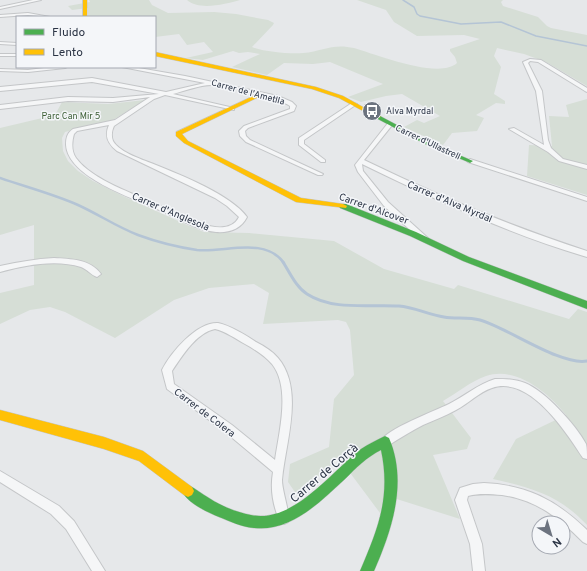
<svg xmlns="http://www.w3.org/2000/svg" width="587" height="571" viewBox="0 0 587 571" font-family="Overpass,sans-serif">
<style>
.green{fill:#d6ded6}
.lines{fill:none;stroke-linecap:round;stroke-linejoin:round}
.stream-far2{stroke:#b4c4d5;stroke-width:1.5}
.stream-far1{stroke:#b4c4d5;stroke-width:2.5}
.stream{stroke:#b4c4d5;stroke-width:3}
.street-casing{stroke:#c4c6c8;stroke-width:2}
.fast-casing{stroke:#c4c6c8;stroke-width:1}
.slow-casing{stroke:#c4c6c8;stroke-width:1}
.street{fill:#f5f6f7;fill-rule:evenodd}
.fast{fill:#4caf50;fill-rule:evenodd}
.slow{fill:#ffc107;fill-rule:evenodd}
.labels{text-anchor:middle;stroke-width:3;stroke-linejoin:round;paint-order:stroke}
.far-street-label{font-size:9px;fill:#2b3445;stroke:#f4f6f9}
.far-poi-label{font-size:9px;fill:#2b3445;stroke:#f4f6f9;text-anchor:start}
.far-park-label{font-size:9px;fill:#3f6138;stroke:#f4f6f9}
.street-label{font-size:10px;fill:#2b3445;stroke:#f4f6f9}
.near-street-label{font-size:12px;fill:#2b3445;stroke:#f4f6f9}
</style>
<rect width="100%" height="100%" fill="#e6e8ea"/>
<path class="green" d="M89,0H149L152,5L168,13L214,12L236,14L268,20L274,23L273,25L252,47C264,52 290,54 303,53C323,51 333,43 354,48C375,54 439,80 457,63L455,57L450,51V49L480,39L464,35L417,36L394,22L386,10L357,0H503L501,2L503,6L538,17L547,26L551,28L587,35V86L546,62L524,54L497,48L494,56L501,67L494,94L505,101V104L496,103L476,115L484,118L477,131L452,133L443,145L404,127L417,120L424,123L440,116L402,94L386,96L361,102L348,97L383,84L330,62L313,64L284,63L267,75L232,67L260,54L248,52L239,53L233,51L203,60L186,58L213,52L204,42L187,45L179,34L155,37V17H88V8L72,10L68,6L90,2Z
M187,0H240C226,4 199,11 187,0Z
M587,99V195L527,176L529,145L552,146L549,116L569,117L566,105Z
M145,100L113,120L65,132L62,138L63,151L68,161L78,171L93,181L123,196L187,225L204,232L249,233L334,241L384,269L454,289L458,285L569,319L578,309L587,312V525C559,495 532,488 493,479L516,439L566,415C548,393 517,366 486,376C471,381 457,393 443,401L471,438L467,449L433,455L460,519L384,495L380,513L339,458L297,495L288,482L290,464L329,447L334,399L354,375L350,330L346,322L338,320L263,324L269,293L254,284L209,288L174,300L115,338L65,312L50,307L30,310L0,324V293L34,285V225L0,235V128L55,115L62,102L108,104Z"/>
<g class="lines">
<path class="stream-far2" d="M403,0L414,7L417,14L420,16L461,24L501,22L536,36L587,46"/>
<path class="stream-far1" d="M0,178C26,187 53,194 78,205C98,214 117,227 138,235C157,242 177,247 197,250C224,253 265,236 284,263"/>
<path class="stream" d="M283,262C290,273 296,287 307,294C333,311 370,304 399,306C414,307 429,315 444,317C455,319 468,317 480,320C508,328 561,366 587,361"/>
<defs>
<path id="street" d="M33,0H41L0,9V7Z
M28,13L50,17L28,15L0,17V15Z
M0,42L17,43V45L0,44Z
M0,54H17V56H0Z
M530,59L541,60L587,88V92L585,91L538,62L530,61L528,63L542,91L548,140L551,148L563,159L587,165V169L559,161L548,152L509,129L514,128L544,145L536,91L523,62Z
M52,67H67L65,68L28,72L0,71V69L28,70Z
M122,67H133L185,76L278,96L292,102L296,106L294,111L248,128L245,131L246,136L250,140L323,174L322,175H318L246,142L240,136L239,131L244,126L290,109V106C283,100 224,85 213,85C203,84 183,91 173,94L234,108V110L165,95L154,99L114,126C112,130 111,136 113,141C120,153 144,160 156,165C181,175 231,195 247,217C241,229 229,233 216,232C195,230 176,217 157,209C132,198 68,177 66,145C66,138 67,133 73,129L115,120L150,97L113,102L68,101L0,109V105L68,97L113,98L159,94L92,82L0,91V87L92,78L166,92L205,83ZM109,125C104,136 108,144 117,151L215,198L227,206L239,217C232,231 214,228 202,224C187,218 173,211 159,205C135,194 92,180 76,158C71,151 72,141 74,134L77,131Z
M352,103L357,104L304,140V144L325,160V162H321L299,145V138Z
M388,123L393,124L364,160C436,195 510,226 587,251V257C509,234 434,199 362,164L363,171L388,202L429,239L428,241H422L384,206L358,172L355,165Z
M470,159L587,197V201L468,162L467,161Z
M54,258C71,259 90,259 101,274L97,277C91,275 87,269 81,267C56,259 25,265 0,272V266C18,262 36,259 54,258Z
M218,323C231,326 244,334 256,342C264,346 272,351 278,358C305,390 285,444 282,480C282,492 291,515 288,522L284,524L280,522C273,506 270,489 273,472L224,431L167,389L162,370C171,352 197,322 218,323ZM215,329C225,331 236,339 245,344C254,349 265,356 272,364C291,388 279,432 275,460L232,425L174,384L172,371C182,356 196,333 215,329Z
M495,379C506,379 515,379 525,383C545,391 576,425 586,444C587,448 587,454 587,459L583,458C566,432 530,375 492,388C479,392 468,404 456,410C445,416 434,420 423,425C411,431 400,438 389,445L385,447L381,445L380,442C386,429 435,411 449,404C465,396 478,384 495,379Z
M0,471L59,506L74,521L105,571H92L66,529L51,514L0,482Z
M484,483C527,485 556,500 587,530V544L583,542C559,518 537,500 502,495C490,494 479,493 468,496L467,500L482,544L485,571H473L470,544L455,500L460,488L473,484Z"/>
<path id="fast" d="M376,116H380L429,142L473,161L470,163L468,162L425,144L376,118Z
M340,204H346L416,232L469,257L587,301V309L463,261L410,236L340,208L339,206Z
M385,436L389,438C408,482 392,530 374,571H360C378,529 391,497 381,450C367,457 356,468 345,479C320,502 291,532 254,528C242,527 229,521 219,517C207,512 187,503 182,491L184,487L188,485C195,488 202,494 209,498C221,506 236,512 251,515C293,524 331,472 361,449C368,444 377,440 385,436Z"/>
<path id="slow" d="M83,0H87V17H83Z
M155,52L316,87L343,96L381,117L376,118L339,98L312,89L155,56Z
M260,93L265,94L182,134L188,141L301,198L343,204L347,206L346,208L296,202L184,143L176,136V132Z
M0,410L104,437L143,451L192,487L194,491L192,495L188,497L184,495L139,461L104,449L0,420Z"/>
</defs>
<use href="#street" class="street-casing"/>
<use href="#fast" class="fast-casing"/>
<use href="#slow" class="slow-casing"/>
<use href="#street" class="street"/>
<use href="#fast" class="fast"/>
<use href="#slow" class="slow"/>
</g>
<defs>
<symbol id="bus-disc" viewBox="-11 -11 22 22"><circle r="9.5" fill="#6c737f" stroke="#f4f6f9"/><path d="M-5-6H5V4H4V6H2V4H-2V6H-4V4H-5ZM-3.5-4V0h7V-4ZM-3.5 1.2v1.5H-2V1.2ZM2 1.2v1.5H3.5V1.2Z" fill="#fff"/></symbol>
</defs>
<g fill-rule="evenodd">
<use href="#bus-disc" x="361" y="100" width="22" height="22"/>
</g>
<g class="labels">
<g class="far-street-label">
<text transform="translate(248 92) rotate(15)" y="3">Carrer de l'Ametlla</text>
<text transform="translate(428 142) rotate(25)" y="3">Carrer d'Ullastrell</text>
</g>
<g class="far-poi-label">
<text x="386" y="114">Alva Myrdal</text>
</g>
<g class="far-park-label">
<text x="71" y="119">Parc Can Mir 5</text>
</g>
<g class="street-label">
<text transform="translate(450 201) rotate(23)" y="4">Carrer d'Alva Myrdal</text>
<text transform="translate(374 208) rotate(20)" y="4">Carrer d'Alcover</text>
<text transform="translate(171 211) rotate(23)" y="4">Carrer d'Anglesola</text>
<text transform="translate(205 412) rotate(37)" y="4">Carrer de Colera</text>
</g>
<g class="near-street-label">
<text transform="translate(324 473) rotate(-40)" y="4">Carrer de Corçà</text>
</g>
</g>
<rect x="16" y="16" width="140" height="52" fill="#f4f6f9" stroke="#a4a8b1"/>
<rect x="24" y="29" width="20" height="6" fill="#4caf50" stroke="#a4a8b1"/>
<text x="52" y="36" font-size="12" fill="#2b3445">Fluido</text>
<rect x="24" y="49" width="20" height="6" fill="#ffc107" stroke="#a4a8b1"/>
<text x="52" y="56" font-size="12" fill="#2b3445">Lento</text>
<g transform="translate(551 535) rotate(142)"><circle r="19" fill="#f4f6f9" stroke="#a4a8b1"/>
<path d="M0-3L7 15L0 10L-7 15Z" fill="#6c737f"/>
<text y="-6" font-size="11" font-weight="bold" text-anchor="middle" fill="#2b3445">N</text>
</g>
</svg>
